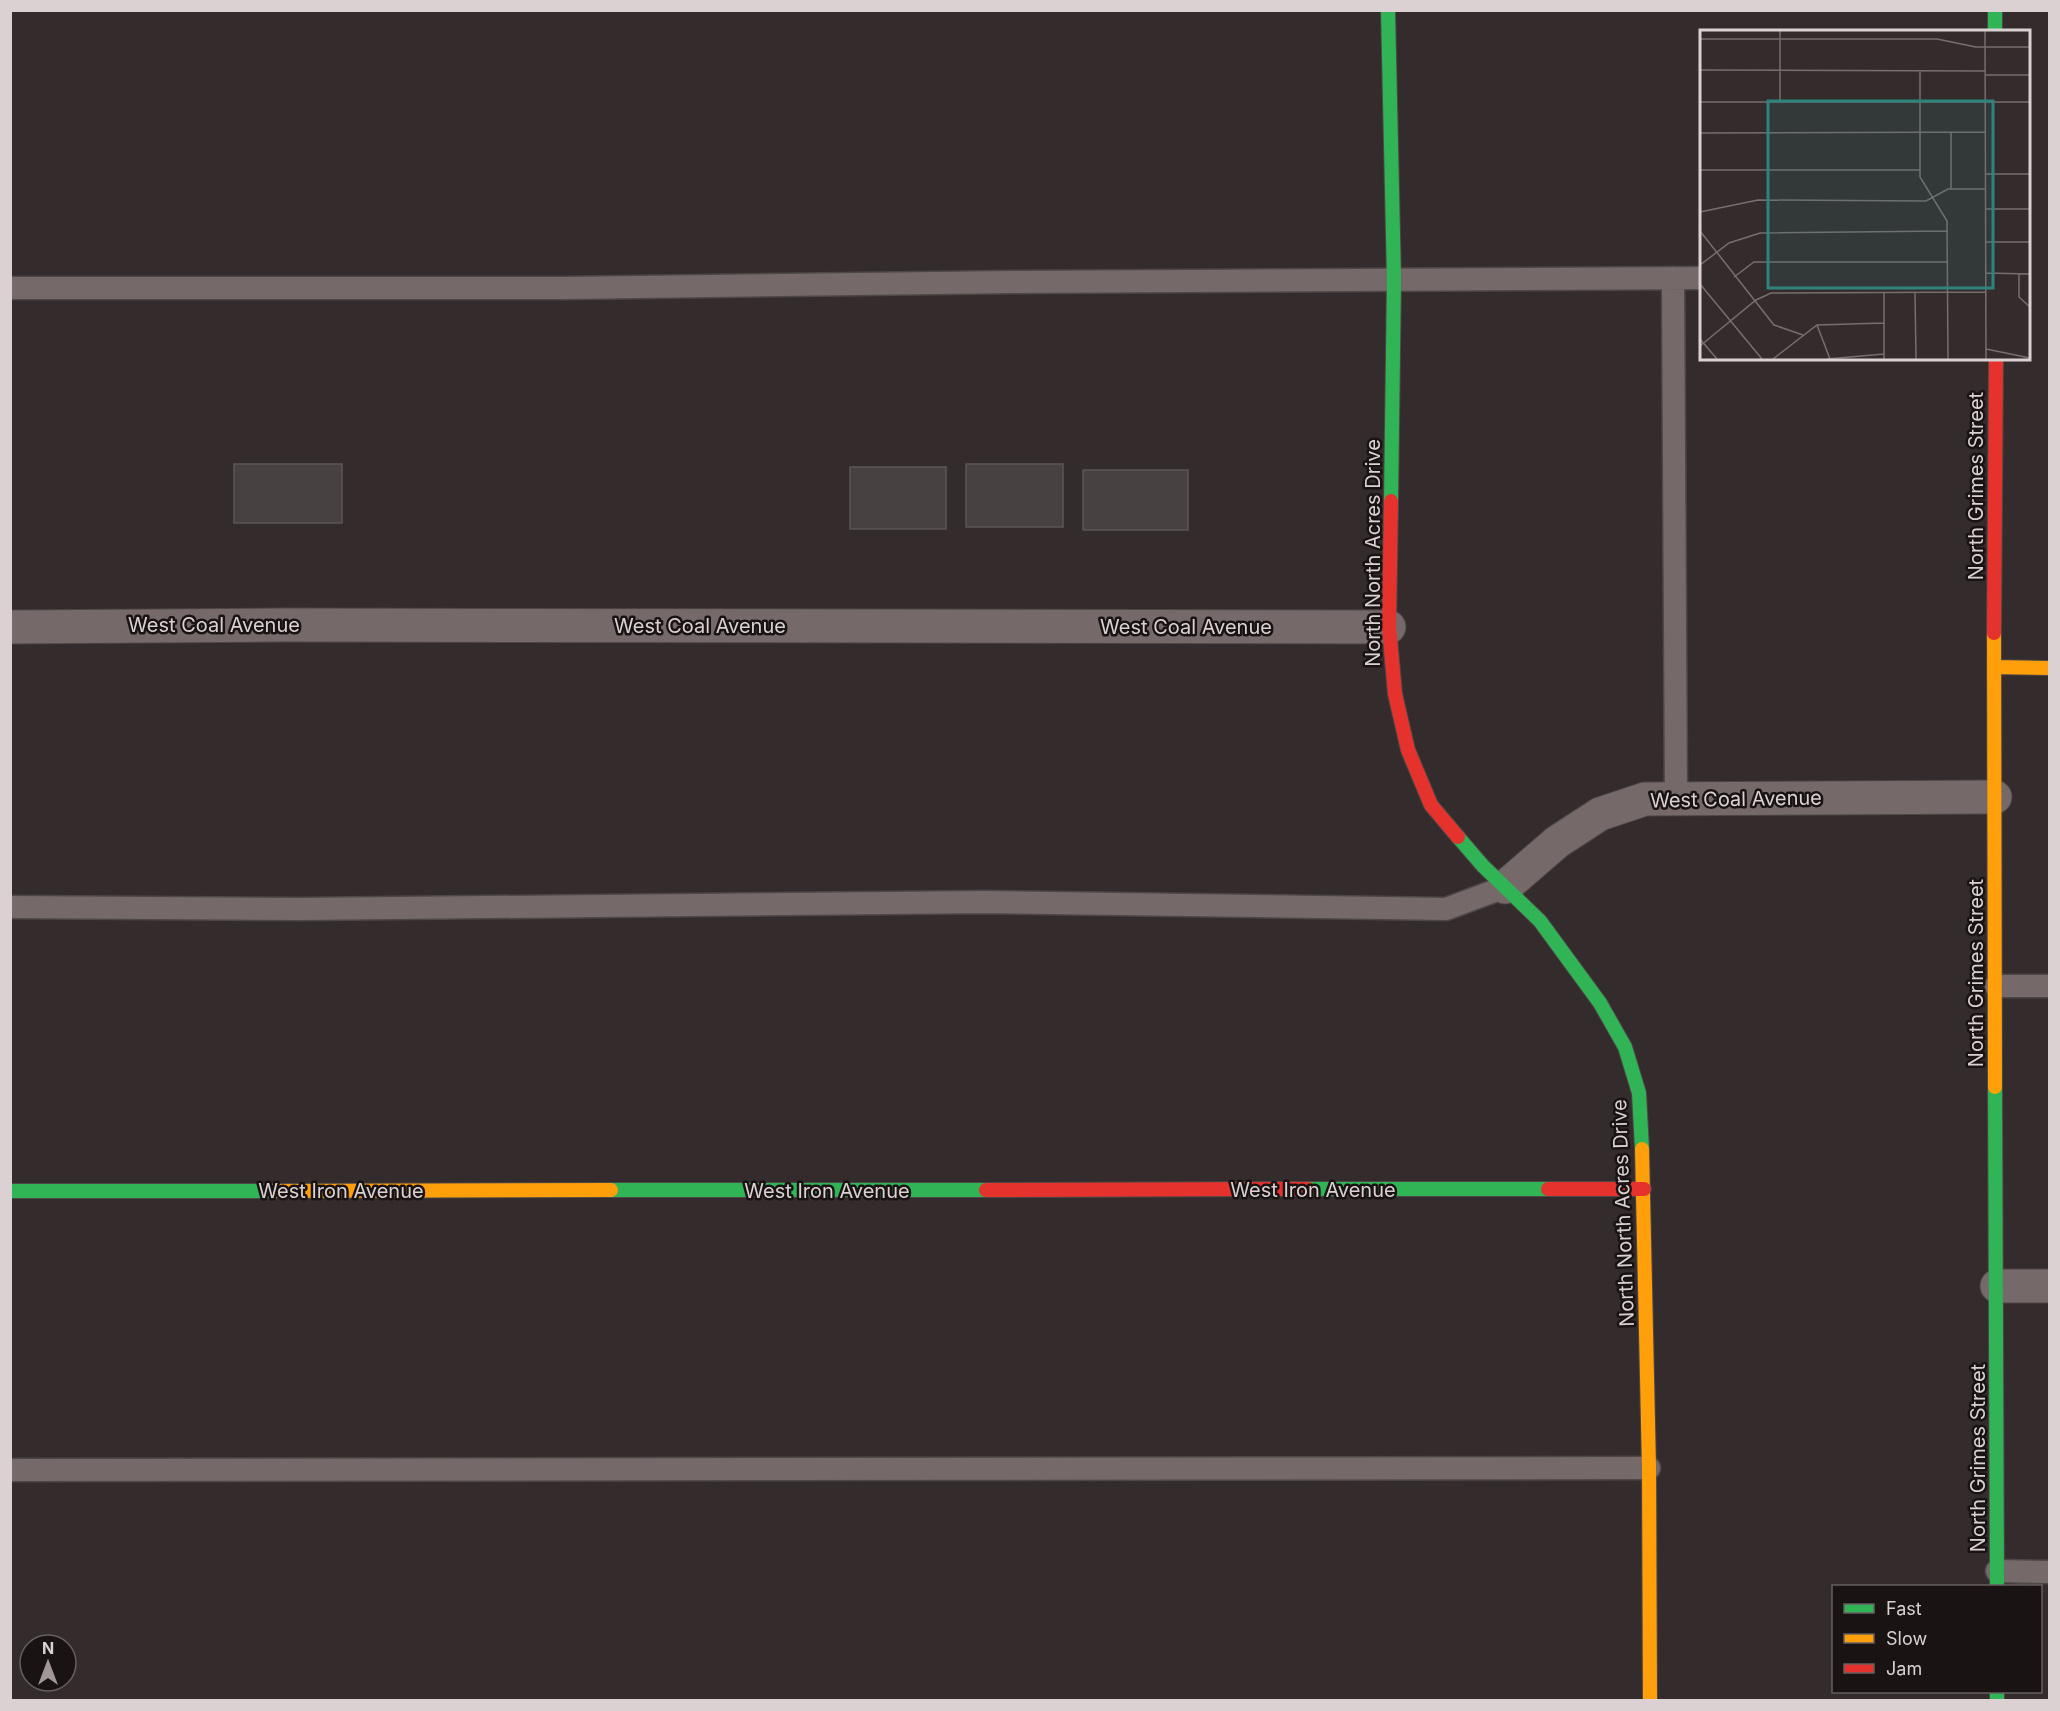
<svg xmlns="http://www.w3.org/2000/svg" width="2060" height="1711" viewBox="0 0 2060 1711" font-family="Inter,sans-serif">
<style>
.building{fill:#484141;stroke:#5c5555;stroke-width:1.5}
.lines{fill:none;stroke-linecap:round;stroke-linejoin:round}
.lane-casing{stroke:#4e4747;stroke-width:25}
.street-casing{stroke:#4e4747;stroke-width:35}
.fast-casing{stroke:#4e4747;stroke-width:16}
.slow-casing{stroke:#4e4747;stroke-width:16}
.jam-casing{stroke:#4e4747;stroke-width:16}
.lane{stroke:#75696a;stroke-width:22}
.street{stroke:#75696a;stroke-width:33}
.fast{stroke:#30b455;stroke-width:14}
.slow{stroke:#ff9f0a;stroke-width:14}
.jam{stroke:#e5322d;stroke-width:14}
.labels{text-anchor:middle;stroke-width:5;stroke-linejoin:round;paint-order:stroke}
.street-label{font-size:20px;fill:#dbd1d2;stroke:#191313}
.inset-road{fill:none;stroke:#776e6e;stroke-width:1.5}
.view{fill:#2e847d;fill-opacity:0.15;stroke:#2e847d;stroke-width:3}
.inset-edge{fill:none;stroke:#dbd1d2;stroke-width:3}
</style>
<rect width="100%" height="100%" fill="#342c2c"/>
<path class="building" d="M234,464H342V523H234Z
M966,464H1063V527H966Z
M850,467H946V529H850Z
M1083,470H1188V530H1083Z"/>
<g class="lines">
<defs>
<path id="lane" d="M1673,278L1676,798
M10,288H566L1012,282L1702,278
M10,907L301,909L985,902L1446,909L1505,887
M1996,986H2050
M10,1470L1649,1468
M1997,1571L2050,1572"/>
<path id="street" d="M10,627L284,625L1389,627
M1505,887L1557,842L1600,814L1645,799L1995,797
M1997,1286H2050"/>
<path id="fast" d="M1388,10L1394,280L1391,501
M1995,10V32
M1458,837L1483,866L1540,921L1600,1003L1625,1047L1639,1093L1642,1149
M1995,1087L1997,1586
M1308,1189H1548
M611,1190H986
M10,1191H273
M1997,1692V1700"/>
<path id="slow" d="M1994,633L1995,1087
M1994,667L2050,668
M1642,1149L1649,1468L1650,1700
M273,1191L611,1190"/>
<path id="jam" d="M1391,501L1389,627L1395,694L1408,750L1431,805L1458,837
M1994,633L1996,358
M1548,1189H1644
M986,1190L1308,1189"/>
</defs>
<use href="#lane" class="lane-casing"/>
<use href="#street" class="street-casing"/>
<use href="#fast" class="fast-casing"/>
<use href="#slow" class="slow-casing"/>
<use href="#jam" class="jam-casing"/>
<use href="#lane" class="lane"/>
<use href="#street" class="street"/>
<use href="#fast" class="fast"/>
<use href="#slow" class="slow"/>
<use href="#jam" class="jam"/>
</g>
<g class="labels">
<g class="street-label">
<text transform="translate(1976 486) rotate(-90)" y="7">North Grimes Street</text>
<text transform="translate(1373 553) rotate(-90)" y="7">North North Acres Drive</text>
<text x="214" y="632">West Coal Avenue</text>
<text x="700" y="633">West Coal Avenue</text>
<text x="1186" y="634">West Coal Avenue</text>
<text transform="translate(1736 799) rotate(-1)" y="7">West Coal Avenue</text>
<text transform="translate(1976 973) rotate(-90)" y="7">North Grimes Street</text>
<text x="1313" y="1197">West Iron Avenue</text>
<text x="341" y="1198">West Iron Avenue</text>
<text x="827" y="1198">West Iron Avenue</text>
<text transform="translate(1623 1213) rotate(-92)" y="7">North North Acres Drive</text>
<text transform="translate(1978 1458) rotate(-90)" y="7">North Grimes Street</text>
</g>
</g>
<g transform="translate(1700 30)">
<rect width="330" height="330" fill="#342c2c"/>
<path class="inset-road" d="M80,1V71M285,1L286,329M0,9H237L276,17H330M0,40L286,41M220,40V147L247,191L248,329M286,45H330M0,72H330M251,102V159M0,103L286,102M0,140H220M286,144H330M286,179H330M0,182L58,170L226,171L248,159H286M0,201L74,295L103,305M286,212H330M0,235L29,213L60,203L247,201M286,243L330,244M319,244V267L330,277M34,247L54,232H248M0,254L62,329M184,263V329M215,263L216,329M117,295L130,329M0,309L17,329M0,316L56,270L71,263L286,262M286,319L330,328M73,329L117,295L184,293M127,329L184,324"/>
<path class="view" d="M68,71H293V258H68Z"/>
<rect width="330" height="330" class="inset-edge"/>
</g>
<rect width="2060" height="1711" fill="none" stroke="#dbd1d2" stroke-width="24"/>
<rect x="1832" y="1585" width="210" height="108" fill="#191313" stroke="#675f5f" stroke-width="1.5"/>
<rect x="1844" y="1604" width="30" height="9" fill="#30b455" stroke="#675f5f" stroke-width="1.5"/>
<text x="1886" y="1615" font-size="18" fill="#dbd1d2">Fast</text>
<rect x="1844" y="1634" width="30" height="9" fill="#ff9f0a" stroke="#675f5f" stroke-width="1.5"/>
<text x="1886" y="1645" font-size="18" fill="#dbd1d2">Slow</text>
<rect x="1844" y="1664" width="30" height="9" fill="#e5322d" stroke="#675f5f" stroke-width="1.5"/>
<text x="1886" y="1675" font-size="18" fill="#dbd1d2">Jam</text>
<g transform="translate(48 1663)"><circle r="28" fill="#191313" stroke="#675f5f" stroke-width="1.5"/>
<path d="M0-4.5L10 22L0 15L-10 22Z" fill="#a19798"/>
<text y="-9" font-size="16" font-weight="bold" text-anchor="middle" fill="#dbd1d2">N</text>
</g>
</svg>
